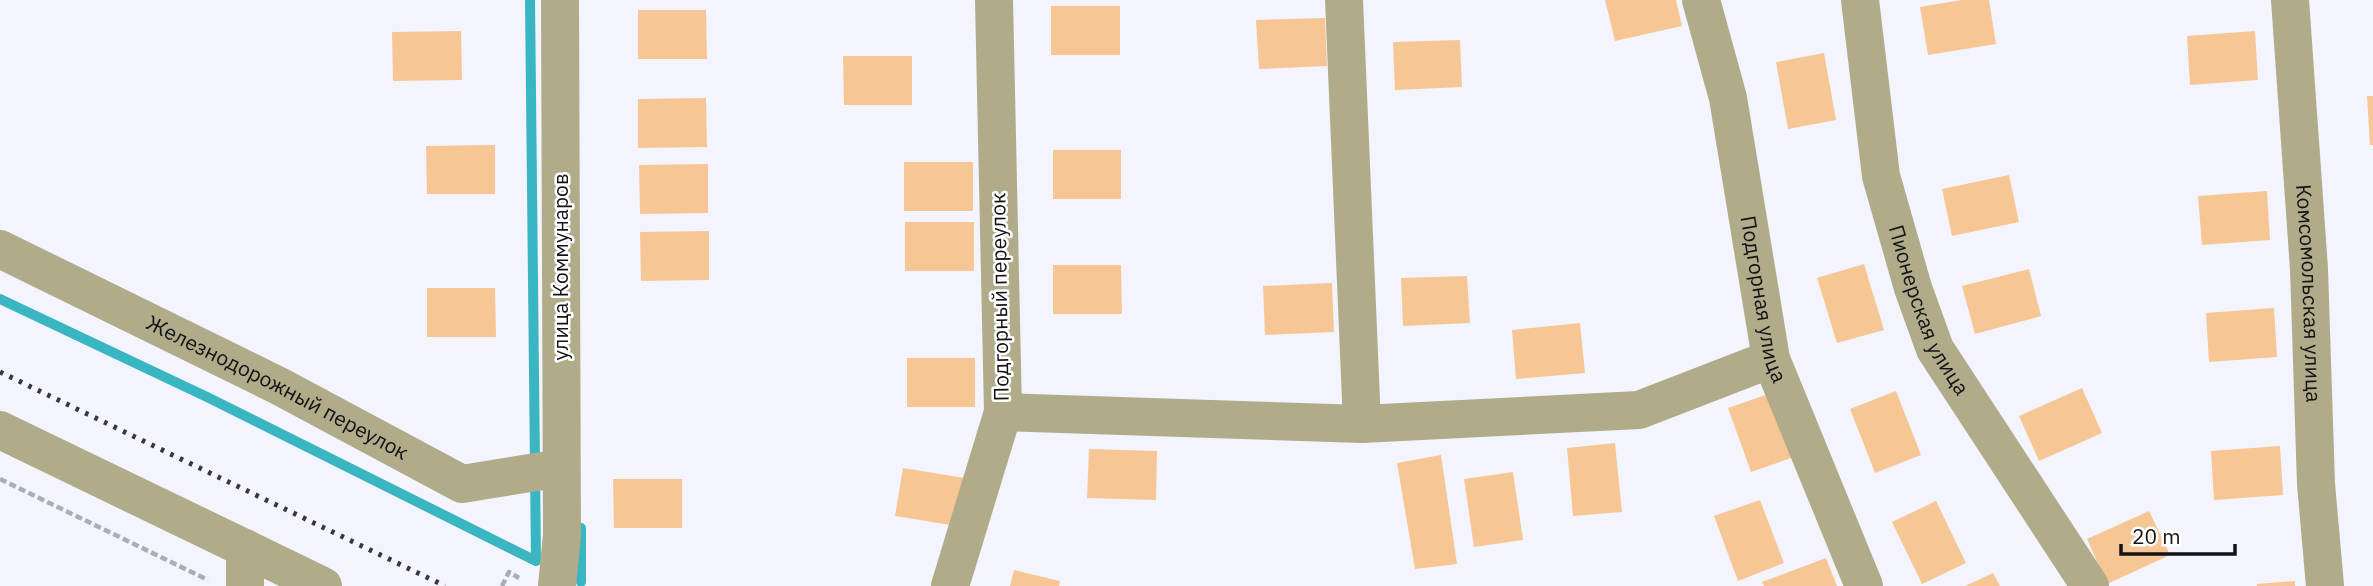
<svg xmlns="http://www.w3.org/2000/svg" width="2373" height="586" viewBox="0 0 2373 586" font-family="'IBM Plex Sans',sans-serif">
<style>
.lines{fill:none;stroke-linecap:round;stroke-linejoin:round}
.stream{stroke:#3ab6c2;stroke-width:10}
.building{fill:#f6c794}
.path{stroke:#acacb4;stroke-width:4.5;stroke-dasharray:7 3.5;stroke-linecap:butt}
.minor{stroke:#b0ab89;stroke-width:38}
.rail{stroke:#37373c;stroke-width:5;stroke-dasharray:3.5 7;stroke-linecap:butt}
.labels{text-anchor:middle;stroke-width:5;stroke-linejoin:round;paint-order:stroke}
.street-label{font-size:21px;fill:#131317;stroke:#fff}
</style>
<rect width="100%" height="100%" fill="#f3f4fe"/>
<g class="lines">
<path class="stream" d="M0,299L207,397L536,561L530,0
M581,528V582"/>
</g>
<path class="building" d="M1605,0H1676L1682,26L1615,41Z
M1962,0H1989L1996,44L1928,55L1920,7Z
M1051,6H1120V55H1051Z
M638,10H706L707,59H638Z
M1325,18L1327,66L1259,69L1256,20Z
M461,31L462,80L393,81L392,32Z
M2255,31L2258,80L2190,85L2187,36Z
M1460,40L1462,87L1395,90L1393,42Z
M1824,53L1836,120L1788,129L1776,62Z
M843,56H912V105H844Z
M2367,96H2373V145H2370Z
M706,98L707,147L638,148V99Z
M495,145V194H427L426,146Z
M1053,150H1121V199H1053Z
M904,162H973V211H904Z
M708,164V213L640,214L639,165Z
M2009,175L2019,222L1952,236L1942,189Z
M2267,191L2270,240L2202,245L2198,196Z
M905,222H974V271H905Z
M709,231V280L641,281L640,232Z
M1864,264L1884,330L1837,343L1817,278Z
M1053,265H1121L1122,314H1053Z
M2029,269L2041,316L1975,334L1962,286Z
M1467,276L1470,323L1403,326L1401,278Z
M1332,283L1334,332L1265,335L1263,286Z
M427,288H495L496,337H427Z
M2274,308L2277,357L2209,362L2206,313Z
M1580,323L1585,373L1516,379L1512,330Z
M907,358H975V407H907Z
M2082,388L2102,433L2039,461L2019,416Z
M1896,391L1921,455L1875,473L1850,409Z
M1774,392L1797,456L1751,472L1728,408Z
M1615,443L1622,512L1573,516L1567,448Z
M2280,446L2283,495L2214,500L2211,451Z
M1089,449L1157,451L1156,500L1087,498Z
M1441,455L1457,564L1415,569L1397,463Z
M903,468L971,479L963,527L895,516Z
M1513,472L1523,540L1474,547L1464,479Z
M613,479H682V528H614Z
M1760,500L1784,563L1738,581L1714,516Z
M1936,501L1966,563L1922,584L1892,522Z
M2149,511L2170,555L2107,584L2087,539Z
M1826,558L1837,586H1764L1762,582Z
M1014,570L1060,581L1059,586H1010Z
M1993,573L2000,586H1965Z
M2295,581V586H2257V584Z"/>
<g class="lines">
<path class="path" d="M0,479L208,580
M502,586L509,572L519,578"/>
<g class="minor">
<path d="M1344,0L1362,424"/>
<path id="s1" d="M1701,0L1728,98L1771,359L1864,586"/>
<path id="s2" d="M1860,0L1881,176L1913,288L1935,349L2090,586"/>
<path id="s3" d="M2290,0L2309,269L2316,484L2325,586"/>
<path id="s4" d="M0,249L279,386L462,484L561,468"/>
<path d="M1003,412L1362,424L1639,410L1771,359"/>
<path d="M0,430L323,586"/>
<path d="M245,586V548"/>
<path d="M557,586L562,535L560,0"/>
<path d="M950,586L1003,412L994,0"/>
</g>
<path class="rail" d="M0,372L445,586"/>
</g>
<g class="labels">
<g class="street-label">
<text transform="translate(561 267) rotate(-90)" y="7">улица Коммунаров</text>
<text dy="7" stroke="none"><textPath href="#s3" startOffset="294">Комсомольская улица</textPath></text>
<text transform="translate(1000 297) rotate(-91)" y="7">Подгорный переулок</text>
<text dy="7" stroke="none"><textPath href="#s1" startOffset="306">Подгорная улица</textPath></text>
<text dy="7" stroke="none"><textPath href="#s2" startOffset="320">Пионерская улица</textPath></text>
<text dy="7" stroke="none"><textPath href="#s4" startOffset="310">Железнодорожный переулок</textPath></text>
</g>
</g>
<path d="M2121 544v10h114v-10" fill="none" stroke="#131317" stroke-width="3.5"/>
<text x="2132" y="544" font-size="21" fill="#131317" stroke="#ffffff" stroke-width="5" paint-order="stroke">20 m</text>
</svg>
